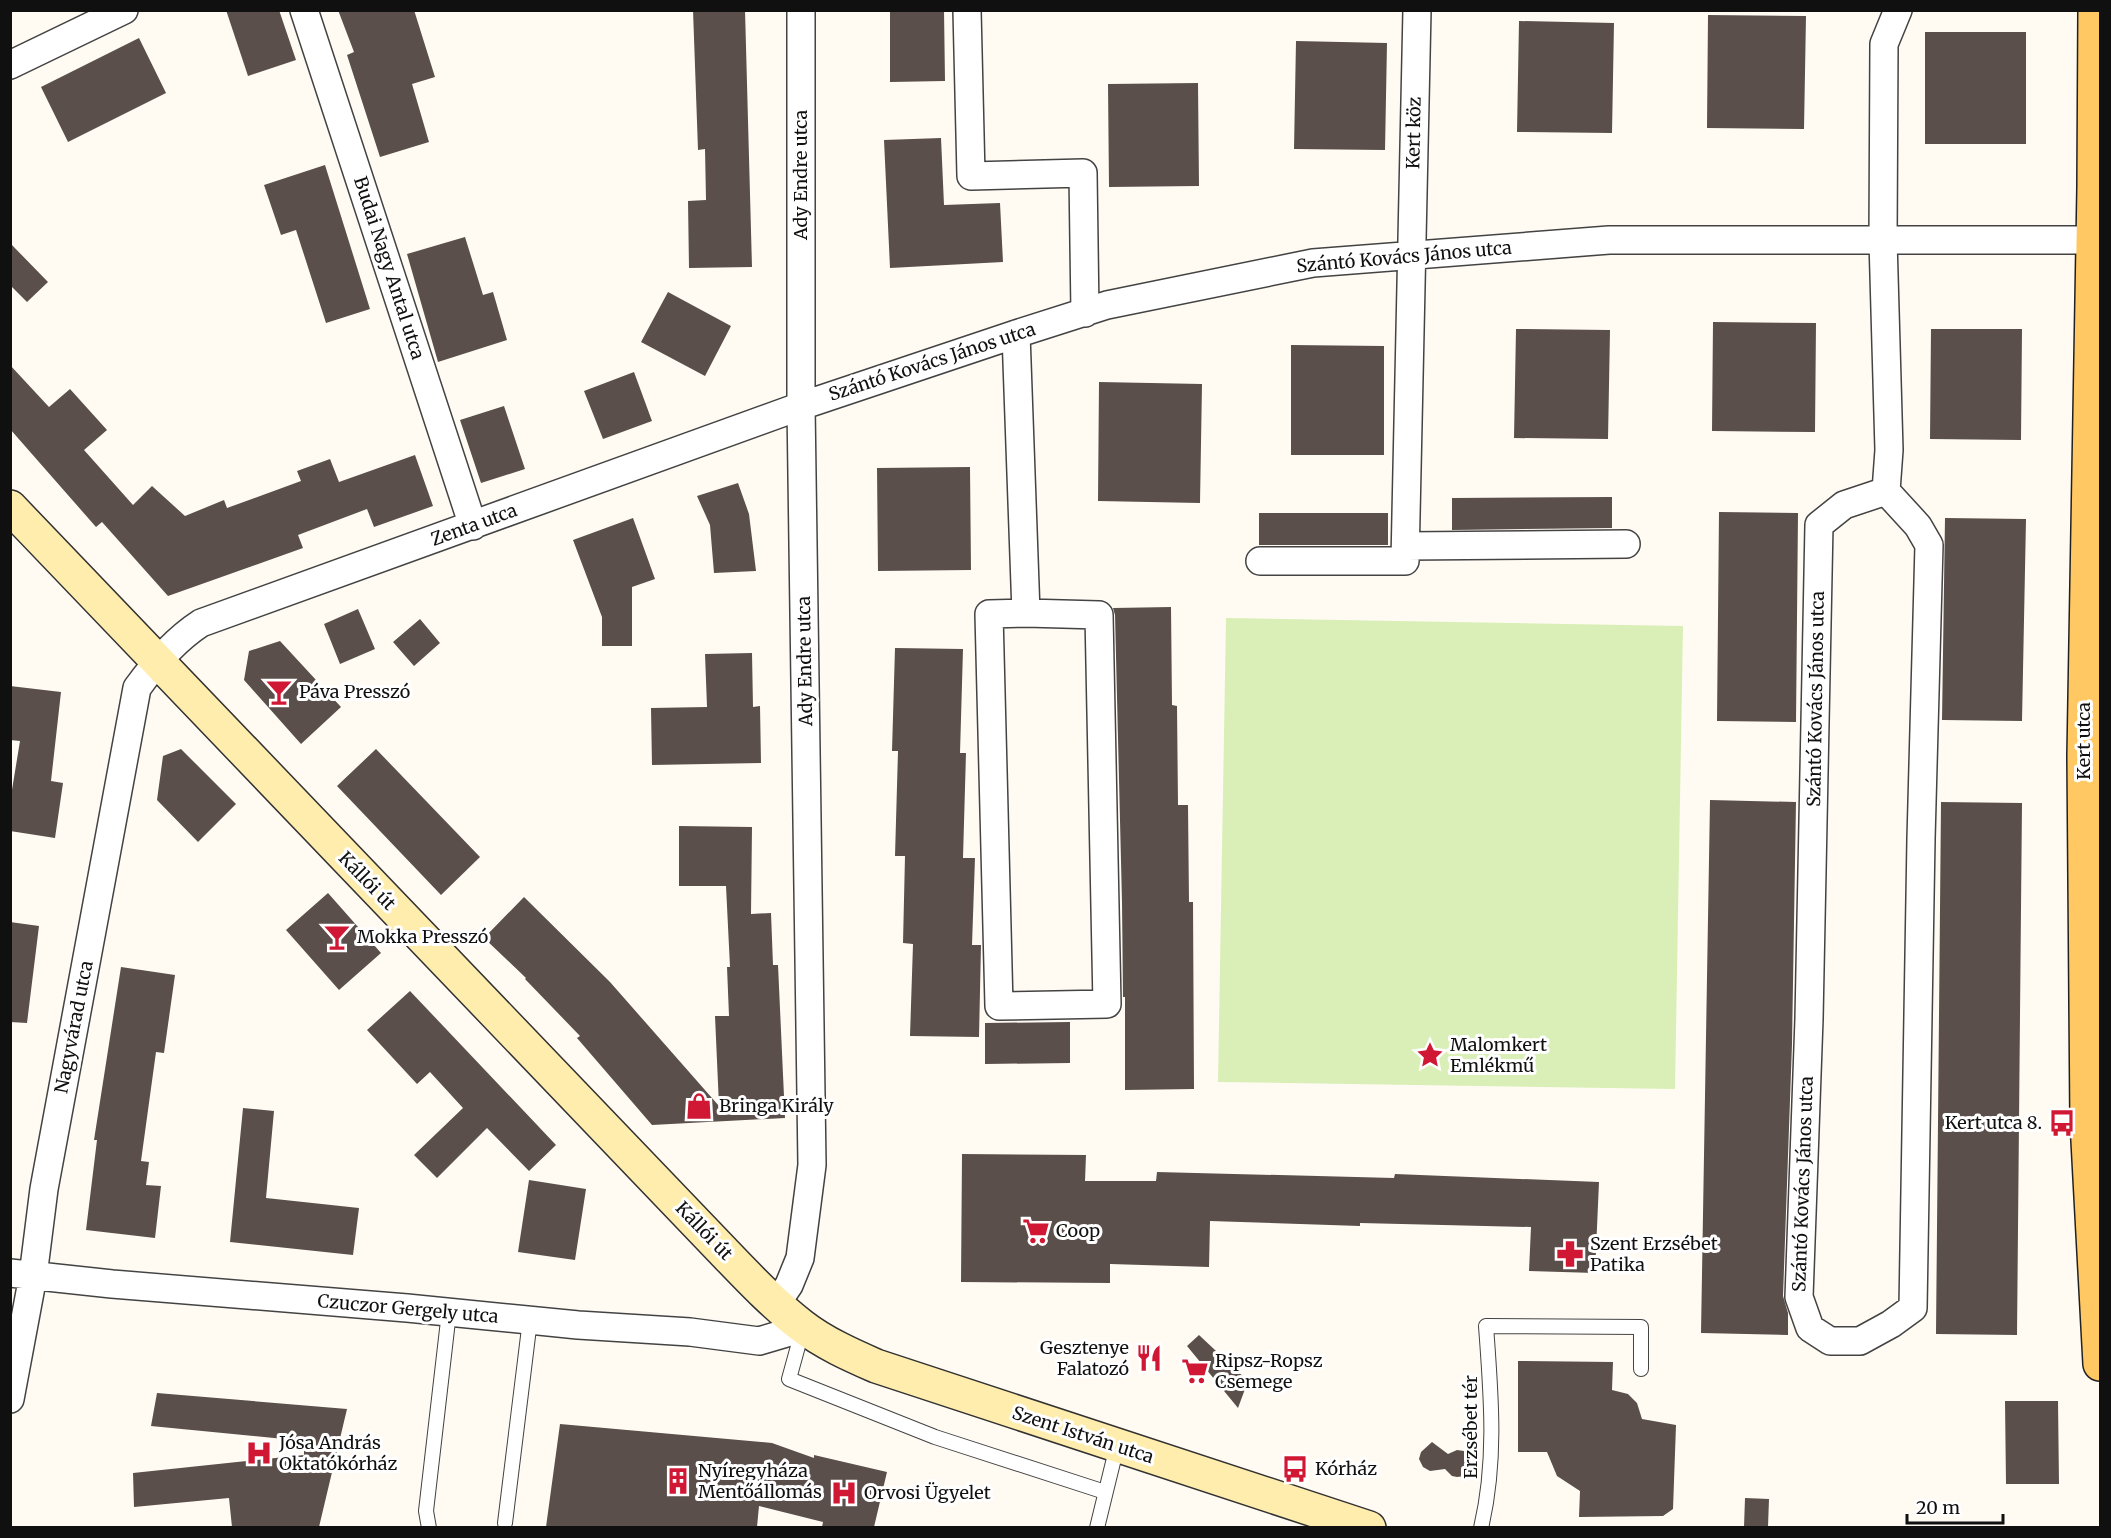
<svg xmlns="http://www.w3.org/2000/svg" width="2111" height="1538" viewBox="0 0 2111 1538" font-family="Merriweather,serif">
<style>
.green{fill:#daefb7}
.building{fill:#5a4f4b}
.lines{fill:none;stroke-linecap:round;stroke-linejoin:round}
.lane-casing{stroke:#434343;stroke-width:16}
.street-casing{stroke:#434343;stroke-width:30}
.secondary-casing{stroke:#323232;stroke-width:36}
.primary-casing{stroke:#212121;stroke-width:36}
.lane{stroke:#fff;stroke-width:14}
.street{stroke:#fff;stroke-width:27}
.secondary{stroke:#ffedae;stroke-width:33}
.primary{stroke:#ffc863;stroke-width:33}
.labels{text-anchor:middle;stroke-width:6;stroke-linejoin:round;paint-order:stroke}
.street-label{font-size:18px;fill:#101010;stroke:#fff}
.poi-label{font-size:18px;fill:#101010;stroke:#fff;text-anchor:start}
</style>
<rect width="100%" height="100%" fill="#fffbf3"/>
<path class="green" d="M1226,618L1683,626L1675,1089L1218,1082Z"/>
<path class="building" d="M226,10H279L296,60L248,76Z
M338,10H414L435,77L412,84L429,142L380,157L347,55L354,52Z
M693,10H745L752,267L689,268L688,201L706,200L705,149L698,150Z
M890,10H944L945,81L890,82Z
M1708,15L1806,16L1804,129L1707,128Z
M1519,21L1614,23L1612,133L1517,132Z
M1925,32H2026V144H1925Z
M139,38L166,93L68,142L41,87Z
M1296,41L1387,43L1385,150L1294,149Z
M1198,83L1199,186L1109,187L1108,84Z
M941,138L944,205L1000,203L1003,262L890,268L884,140Z
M325,165L370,309L326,323L296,230L281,235L264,185Z
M465,237L483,295L493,292L507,340L438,362L407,254Z
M10,243L48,282L27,302L10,285Z
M668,292L731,326L705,376L641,342Z
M1713,322L1816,323L1815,432L1712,431Z
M1516,329L1610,330L1608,439L1514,438Z
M1931,329H2022L2021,440L1930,439Z
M1291,345L1384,346V455H1291Z
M10,365L49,407L70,389L107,430L84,450L133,505L152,486L185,516L224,500L227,508L301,481L297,471L330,459L339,482L415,455L433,506L374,527L367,509L298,535L303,548L168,596L102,522L96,527L10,429Z
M634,372L652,421L603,439L584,391Z
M1099,382L1202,384L1200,503L1098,501Z
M504,406L525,469L481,483L460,420Z
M970,467L971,570L878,571L877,468Z
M738,483L749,514L756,571L714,573L710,525L697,496Z
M1612,497V528L1452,530V498Z
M1719,512L1798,513L1796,722L1717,721Z
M1259,513H1388V545H1259Z
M633,518L655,579L632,587V646H602V617L573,540Z
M1945,518L2026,519L2022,721L1942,720Z
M1171,607L1172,705L1177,706L1178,805H1188L1189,902H1193L1194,1089L1125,1090V997H1123L1122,902L1115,615L1113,608Z
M358,609L375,649L340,664L324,624Z
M420,619L440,643L414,666L393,642Z
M280,641L341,707L301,744L244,680L249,651Z
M895,648L963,649L960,753H966L963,858H975L972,945H981L979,1037L910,1036L913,944L903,943L905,856H895L898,751H892Z
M752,653L753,707L760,706L761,763L652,765L651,708L707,707L705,654Z
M10,686L61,692L51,781L63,783L55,838L10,831V802L20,741L10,740Z
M181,749L236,804L198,842L157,800L163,756Z
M376,749L480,857L441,895L337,786Z
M1710,800L1796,802L1792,1044L1783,1296L1788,1313V1335L1701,1333Z
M1941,802L2022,803L2017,1335L1936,1334Z
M679,826L752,827L751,914L771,913L773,965H778L785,1118L652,1125L577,1038L580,1036L525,979L526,978L484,938L524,897L610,982L719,1106L715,1016H729L727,967H730L726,886H679Z
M328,893L381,953L339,990L286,930Z
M10,922L39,926L27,1023L10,1022Z
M121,967L175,975L164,1053L156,1052L141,1161L149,1162L146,1185L161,1186L155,1238L86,1230L97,1140H94Z
M410,991L556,1145L529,1171L487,1128L437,1178L414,1155L463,1108L430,1072L417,1084L367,1030Z
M1070,1022V1063L985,1064V1023Z
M243,1108L274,1111L266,1198L359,1208L353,1255L230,1242Z
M962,1154L1086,1155L1085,1181H1156L1157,1172L1394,1178L1395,1174L1599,1182L1595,1273L1529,1271L1531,1227L1360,1223V1226L1210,1221L1209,1267L1110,1264V1283L961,1282Z
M529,1180L586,1189L575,1260L518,1252Z
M1199,1335L1248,1381L1238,1408L1187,1346Z
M1518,1361L1613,1362L1612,1390L1628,1394L1637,1403L1642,1419L1676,1425L1673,1509L1663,1516L1579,1517L1580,1491L1557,1476L1547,1452H1518Z
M157,1393L347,1409L319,1527H232L229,1498L134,1507L133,1473L304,1455V1441L151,1426Z
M2005,1401H2058L2059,1484H2006Z
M560,1424L772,1443L814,1458V1455L887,1472L874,1527H822L823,1522L759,1506L757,1527H546Z
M1432,1442L1448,1454L1457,1450L1464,1451L1471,1456L1473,1464L1470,1471L1465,1476L1457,1477L1452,1476L1445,1469L1430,1471L1423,1467L1419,1459L1421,1452Z
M1745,1498L1769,1499L1768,1527H1744Z"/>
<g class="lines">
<defs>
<path id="lane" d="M803,1328L789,1379L935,1437L1105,1492
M505,1523L530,1320
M429,1528L426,1511L449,1312
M1097,1528L1117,1446
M1481,1528C1497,1461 1491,1394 1486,1326L1641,1327V1369"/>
<path id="street" d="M304,10L473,526
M967,10L971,176L1083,173L1085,313
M10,65L124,10
M1016,334L1026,613L989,614L999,1006L1107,1004L1099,615L1026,613
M1886,491L1844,505L1819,525L1809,1019L1799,1297L1810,1328L1830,1341H1860L1891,1324L1913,1308L1921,839L1929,545L1918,526L1886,491L1889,450L1883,240L1884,44L1898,10
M1406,546L1626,544
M1260,561H1405L1417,10
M10,1273L112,1284L407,1308L578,1325L690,1332L759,1341L803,1328
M776,1304L789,1285L800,1258L812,1165L801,406V10
M10,1399L33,1276L44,1189L137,688C155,663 175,640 201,623L801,406L1016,334L1107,305L1313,263L1609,240H2092"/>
<path id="secondary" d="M10,507L721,1249C747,1276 772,1303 802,1326C824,1343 851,1355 876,1366L1369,1528"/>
<path id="primary" d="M2095,10L2094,187L2084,756L2087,1122L2100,1364"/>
</defs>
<use href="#lane" class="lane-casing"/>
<use href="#street" class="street-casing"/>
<use href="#secondary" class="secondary-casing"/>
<use href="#primary" class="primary-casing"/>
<use href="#lane" class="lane"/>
<use href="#street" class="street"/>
<use href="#secondary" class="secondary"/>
<use href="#primary" class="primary"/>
</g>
<defs>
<symbol id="bar-bare" viewBox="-9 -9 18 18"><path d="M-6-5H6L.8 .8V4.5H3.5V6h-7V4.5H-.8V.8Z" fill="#d01835" stroke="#fff" stroke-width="2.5" paint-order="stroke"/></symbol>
<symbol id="sight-bare" viewBox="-9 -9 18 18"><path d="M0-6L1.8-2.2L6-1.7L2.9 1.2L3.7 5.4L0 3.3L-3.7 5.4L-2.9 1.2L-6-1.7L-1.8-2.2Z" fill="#d01835" stroke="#fff" stroke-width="2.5" paint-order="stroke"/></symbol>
<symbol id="shop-bare" viewBox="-9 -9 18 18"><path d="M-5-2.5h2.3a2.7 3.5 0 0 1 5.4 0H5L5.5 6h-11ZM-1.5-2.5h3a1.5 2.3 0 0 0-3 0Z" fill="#d01835" stroke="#fff" stroke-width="2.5" paint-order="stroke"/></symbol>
<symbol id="bus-bare" viewBox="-9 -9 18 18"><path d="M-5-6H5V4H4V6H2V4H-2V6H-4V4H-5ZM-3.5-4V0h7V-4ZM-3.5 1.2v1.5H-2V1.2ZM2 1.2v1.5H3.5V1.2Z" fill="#d01835" stroke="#fff" stroke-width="2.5" paint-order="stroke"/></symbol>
<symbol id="supermarket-bare" viewBox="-9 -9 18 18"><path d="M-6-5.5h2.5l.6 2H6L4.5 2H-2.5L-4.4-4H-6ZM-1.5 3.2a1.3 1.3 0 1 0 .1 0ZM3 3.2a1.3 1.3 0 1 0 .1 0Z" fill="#d01835" stroke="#fff" stroke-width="2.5" paint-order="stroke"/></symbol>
<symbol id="pharmacy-bare" viewBox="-9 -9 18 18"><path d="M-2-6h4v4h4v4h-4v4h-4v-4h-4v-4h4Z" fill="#d01835" stroke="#fff" stroke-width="2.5" paint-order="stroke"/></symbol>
<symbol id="restaurant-bare" viewBox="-9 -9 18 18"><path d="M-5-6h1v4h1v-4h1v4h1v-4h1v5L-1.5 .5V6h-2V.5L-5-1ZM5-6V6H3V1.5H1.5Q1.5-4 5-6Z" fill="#d01835" stroke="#fff" stroke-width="2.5" paint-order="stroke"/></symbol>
<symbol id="hospital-bare" viewBox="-9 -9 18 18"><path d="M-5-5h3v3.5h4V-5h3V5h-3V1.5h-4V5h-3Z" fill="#d01835" stroke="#fff" stroke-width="2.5" paint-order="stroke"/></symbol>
<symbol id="building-bare" viewBox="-9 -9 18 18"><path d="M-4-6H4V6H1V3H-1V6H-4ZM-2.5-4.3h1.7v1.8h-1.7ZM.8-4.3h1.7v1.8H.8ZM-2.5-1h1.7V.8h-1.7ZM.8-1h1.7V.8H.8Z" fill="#d01835" stroke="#fff" stroke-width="2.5" paint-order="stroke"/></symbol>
</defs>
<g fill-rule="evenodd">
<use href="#bar-bare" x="260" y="673" width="38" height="38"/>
<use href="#bar-bare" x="318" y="918" width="38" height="38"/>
<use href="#sight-bare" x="1411" y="1036" width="38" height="38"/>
<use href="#shop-bare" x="680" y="1087" width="38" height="38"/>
<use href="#bus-bare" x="2043" y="1104" width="38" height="38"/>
<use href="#supermarket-bare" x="1017" y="1212" width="38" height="38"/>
<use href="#pharmacy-bare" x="1551" y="1235" width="38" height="38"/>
<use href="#restaurant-bare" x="1130" y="1339" width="38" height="38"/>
<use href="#supermarket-bare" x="1176" y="1352" width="38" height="38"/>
<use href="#hospital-bare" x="240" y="1434" width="38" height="38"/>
<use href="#bus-bare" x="1276" y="1450" width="38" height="38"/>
<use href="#building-bare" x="659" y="1462" width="38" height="38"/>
<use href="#hospital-bare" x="825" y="1474" width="38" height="38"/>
</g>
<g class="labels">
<g class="street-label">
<text transform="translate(1414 133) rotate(-89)" y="6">Kert köz</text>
<text transform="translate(801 175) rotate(-90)" y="6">Ady Endre utca</text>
<text transform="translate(1404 257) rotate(-5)" y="6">Szántó Kovács János utca</text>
<text transform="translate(389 268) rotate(72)" y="6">Budai Nagy Antal utca</text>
<text transform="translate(932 362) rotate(-18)" y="6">Szántó Kovács János utca</text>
<text transform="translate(474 525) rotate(-20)" y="6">Zenta utca</text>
<text transform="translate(805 661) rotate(-91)" y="6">Ady Endre utca</text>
<text transform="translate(1816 699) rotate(-89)" y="6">Szántó Kovács János utca</text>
<text transform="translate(2084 741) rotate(-90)" y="6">Kert utca</text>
<text transform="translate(367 881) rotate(46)" y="6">Kállói út</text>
<text transform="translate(74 1027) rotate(-79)" y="6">Nagyvárad utca</text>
<text transform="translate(1803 1184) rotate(-88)" y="6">Szántó Kovács János utca</text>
<text transform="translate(704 1231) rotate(46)" y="6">Kállói út</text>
<text transform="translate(408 1309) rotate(5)" y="6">Czuczor Gergely utca</text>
<text transform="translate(1471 1427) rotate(-90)" y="6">Erzsébet tér</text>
<text transform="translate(1083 1435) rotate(18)" y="6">Szent István utca</text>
</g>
<g class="poi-label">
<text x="299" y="698">Páva Presszó</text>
<text x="357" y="943">Mokka Presszó</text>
<text x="1450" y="1051">Malomkert<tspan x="1450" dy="21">Emlékmű</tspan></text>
<text x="719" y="1112">Bringa Király</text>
<text x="2042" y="1129" text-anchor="end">Kert utca 8.</text>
<text x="1056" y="1237">Coop</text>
<text x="1590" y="1250">Szent Erzsébet<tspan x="1590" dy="21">Patika</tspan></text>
<text x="1129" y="1354" text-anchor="end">Gesztenye<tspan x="1129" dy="21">Falatozó</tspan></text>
<text x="1215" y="1367">Ripsz-Ropsz<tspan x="1215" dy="21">Csemege</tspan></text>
<text x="279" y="1449">Jósa András<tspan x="279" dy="21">Oktatókórház</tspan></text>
<text x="1315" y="1475">Kórház</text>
<text x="698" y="1477">Nyíregyháza<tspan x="698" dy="21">Mentőállomás</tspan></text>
<text x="864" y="1499">Orvosi Ügyelet</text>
</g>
</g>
<rect width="2111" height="1538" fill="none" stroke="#101010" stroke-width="24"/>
<path d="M1907 1514v9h96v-9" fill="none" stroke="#101010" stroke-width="3"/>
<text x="1916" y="1514" font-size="18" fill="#101010" stroke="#ffffff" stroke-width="4.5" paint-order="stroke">20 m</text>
</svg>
